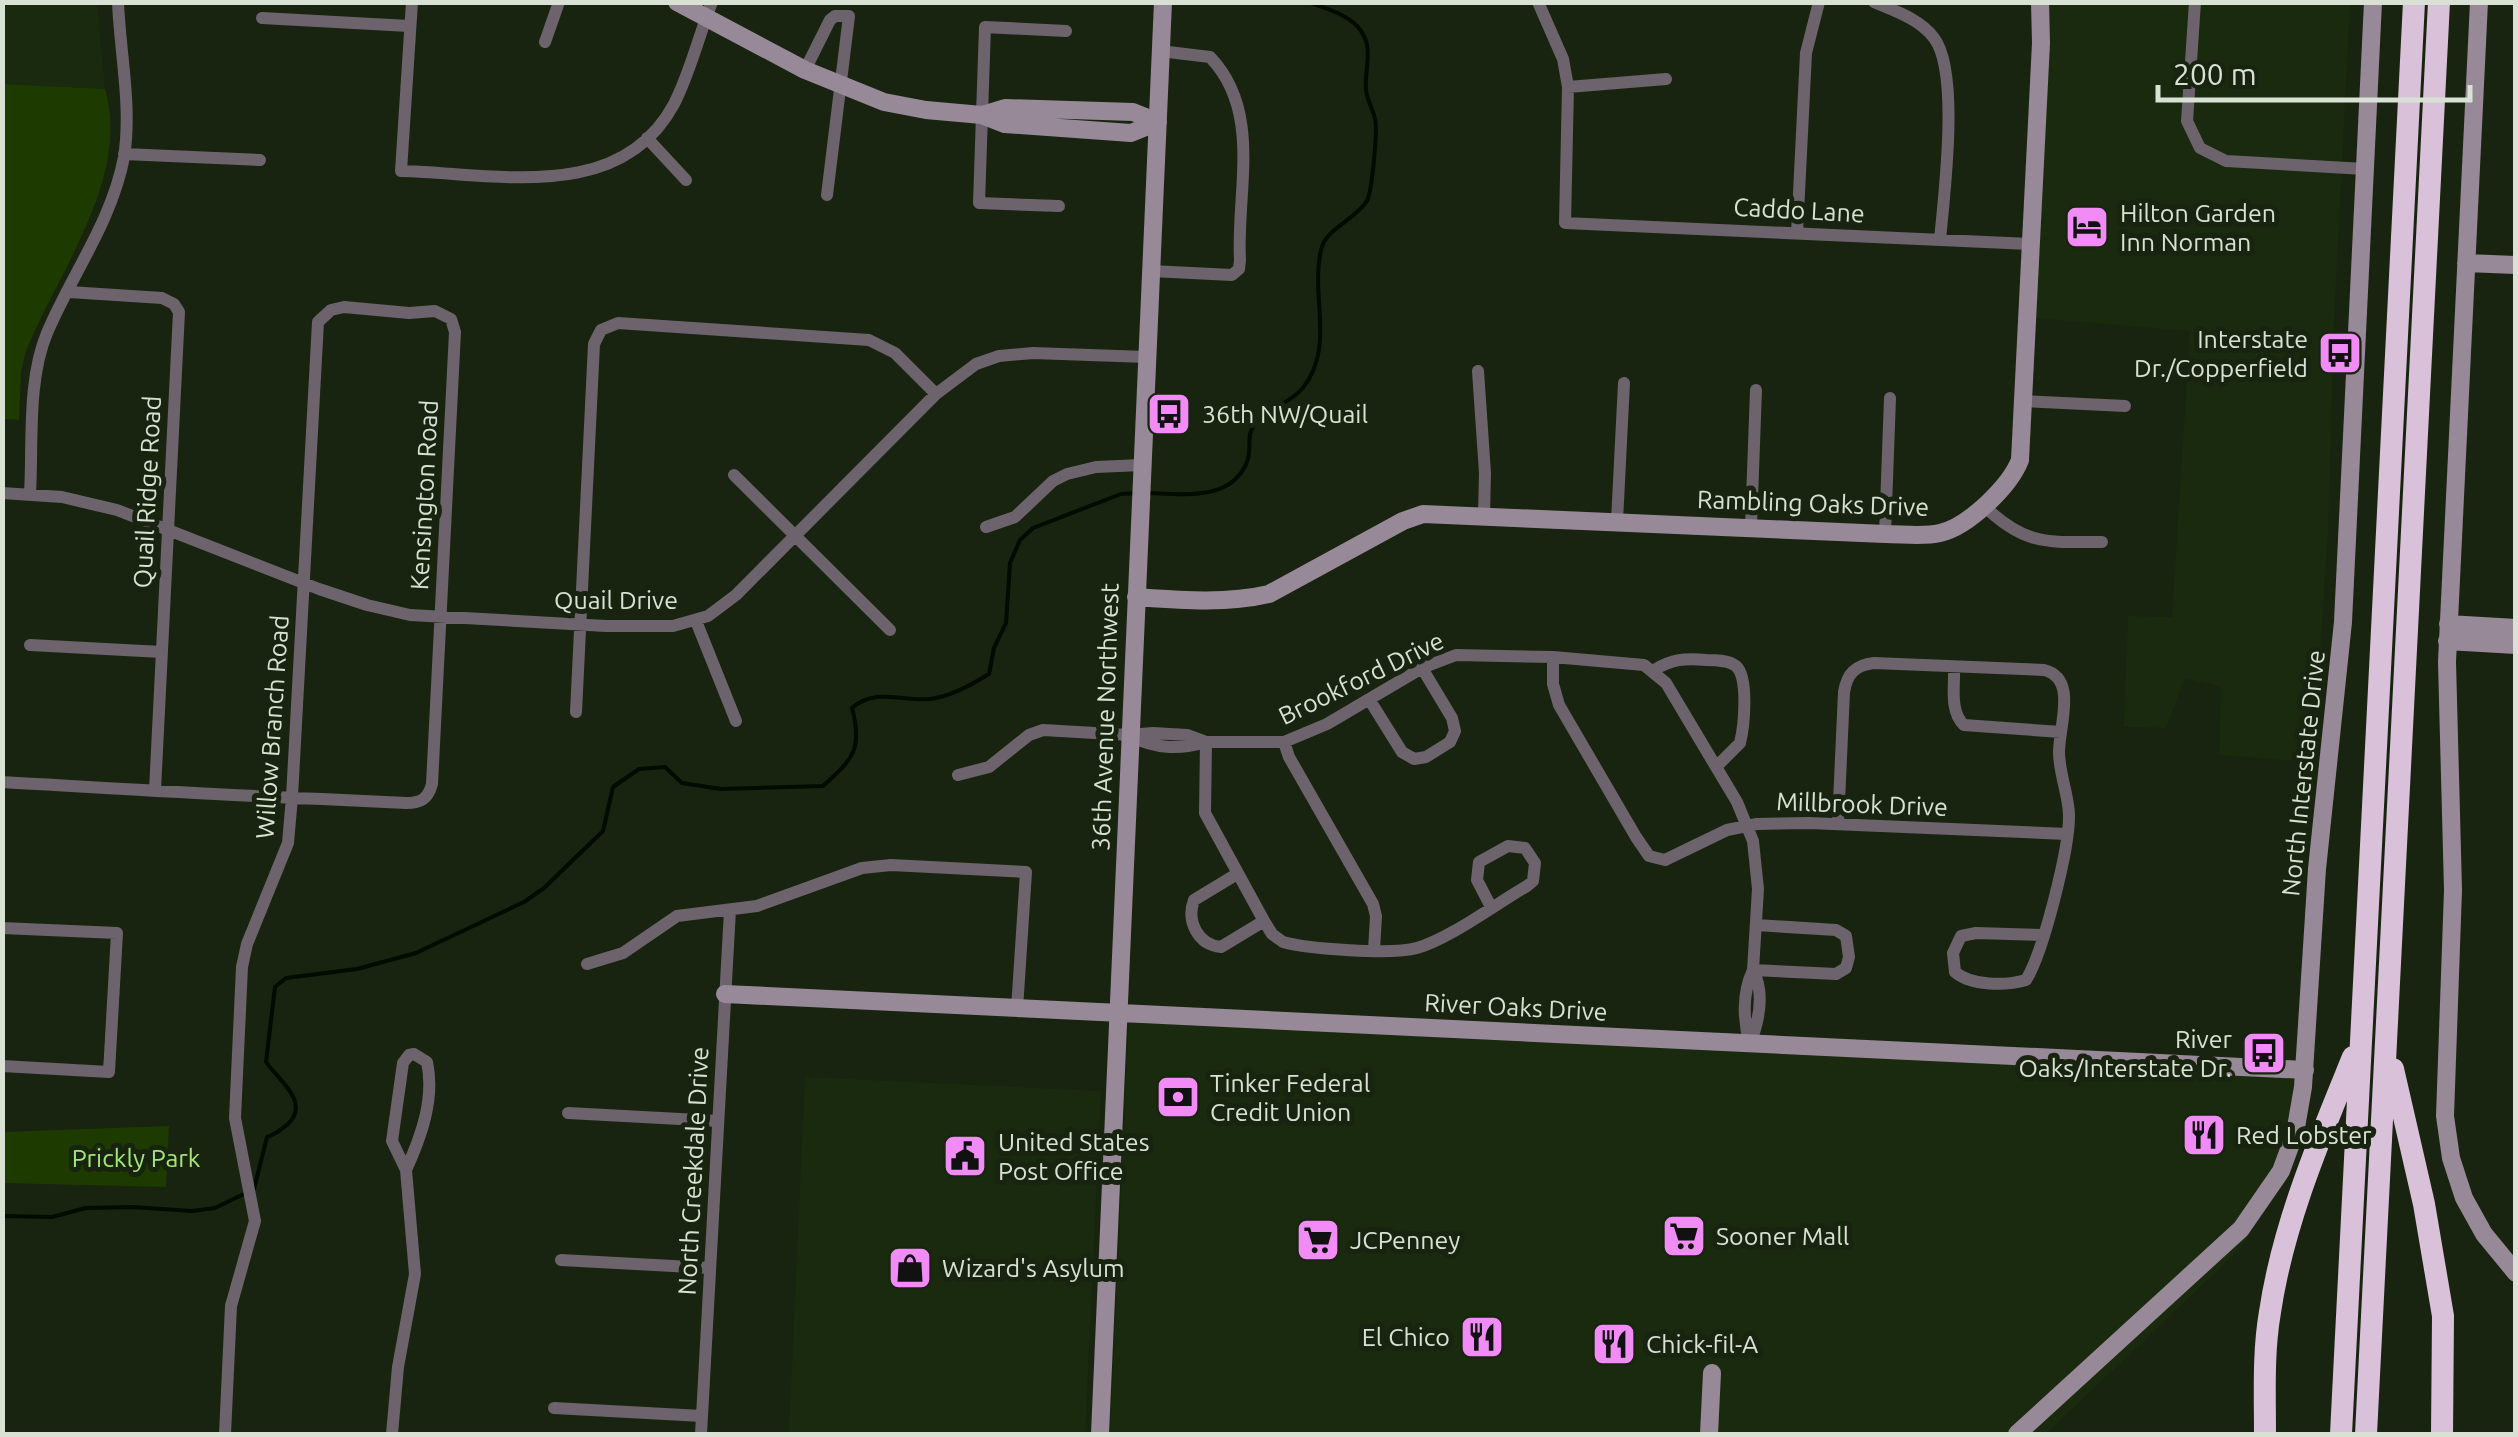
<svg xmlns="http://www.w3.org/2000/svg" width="2518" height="1437" viewBox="0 0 2518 1437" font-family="Ubuntu,sans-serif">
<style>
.built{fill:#1a2a0e}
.green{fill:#1d3b00}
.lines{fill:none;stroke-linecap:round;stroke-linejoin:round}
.stream{stroke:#010b00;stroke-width:4}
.street{stroke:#6c636c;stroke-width:12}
.secondary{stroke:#988998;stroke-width:18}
.highway{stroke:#d9c1d9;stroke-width:22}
.labels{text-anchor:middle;stroke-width:10;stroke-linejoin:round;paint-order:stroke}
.street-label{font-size:25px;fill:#d8e1d3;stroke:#18240f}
.poi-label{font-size:25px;fill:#d8e1d3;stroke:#18240f;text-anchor:start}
.park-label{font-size:25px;fill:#a6e676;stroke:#18240f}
</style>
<rect width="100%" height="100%" fill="#18240f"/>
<path class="built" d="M3,3H97L105,89L3,84Z
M2046,3H2350L2334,321L2328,532L2313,762L2219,755L2221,687L2185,678L2166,728L2124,727L2128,616L2172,617L2190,331L2033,318Z
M1129,1015L2312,1075L2310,1103L2287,1180L2238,1251L2046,1434H1110Z
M805,1077L1101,1091L1085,1434H789Z"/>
<path class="green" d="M2,84L105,89C131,177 58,272 26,351L21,371L19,420L2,419Z
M169,1126L166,1187L3,1183V1132Z"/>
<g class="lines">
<path class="stream" d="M1147,493C1181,494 1231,502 1247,462C1252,450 1246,436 1254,425C1266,409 1289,404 1302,389C1336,348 1310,297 1321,250C1325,229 1356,219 1367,201C1372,191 1378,129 1375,119C1373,109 1367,100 1366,90C1364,70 1374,49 1361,31C1349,14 1328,10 1309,2
M254,1189L267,1137C276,1134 281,1130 288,1124C311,1102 278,1080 266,1062L275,987L286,978L357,969L416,953L524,902L544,888L603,831L613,787L639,769L665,767L682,783L721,789L823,786C853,759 863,749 852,708C876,687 902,702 930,699C948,697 973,684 989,674L994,648L1006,623L1010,563L1020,540L1033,528L1121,494L1137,493
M2,1216L52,1217L86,1208L132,1207L192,1211L215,1208L246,1193"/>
<path class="street" d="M412,2L401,171C494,173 620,205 674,104C690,73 699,35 712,2
M1538,2L1563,59L1568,87L1565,223L2030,244
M1874,2C1895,11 1920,19 1934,38C1960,72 1944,195 1940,240
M2195,2L2187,121L2200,148L2226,161L2365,169
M262,18L409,26
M545,42L559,2
M805,70L830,20L835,16H849L827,195
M1568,87L1666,79
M647,138L686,180
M124,154L260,160
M1059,206L979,203L985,27L1066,31
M1797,233L1806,53L1819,2
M1151,271L1232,275L1239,269L1240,260C1236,193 1263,112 1210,57L1160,51
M69,292L162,298L174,304L179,312L155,790
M1478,371L1485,473L1484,515
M2023,401L2125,406
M734,475L890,630
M2,493L62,497L117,510L319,589L367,605L410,615L606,626H673L708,616L736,595L936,394L976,364L999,356L1033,353L1146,357
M30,494C33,443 27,381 47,333C72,274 112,221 124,157C132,107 120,53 118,2
M1983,505C2025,546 2047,542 2102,542
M1617,521L1624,383
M1751,526L1756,390
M986,527L1015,517L1053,481L1067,474L1096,467L1142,465
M1885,534L1890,398
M696,621L736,721
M30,645L162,652
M1553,657V684L1559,705L1636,837L1649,856L1665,860L1727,830L1757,824L1809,823L2067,834
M1954,667C1955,685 1949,711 1964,725L2061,732
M1654,670C1672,659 1685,658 1706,660C1715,660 1728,660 1736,666C1749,678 1744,727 1740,743L1716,767
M1369,699L1402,752L1414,759L1426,757L1450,742L1455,731L1452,718L1422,668
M576,712L594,344L601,330L618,323L869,340L895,353L936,394
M1131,737C1156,748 1177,750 1203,743
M1206,742L1205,813L1264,921L1272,934L1283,942C1308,949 1392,955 1417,948C1449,939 1496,904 1527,886L1533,881L1535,863L1525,848L1508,846L1479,862L1477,880L1491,907
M1284,742L1289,757L1373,904L1376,916L1374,950
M958,775L989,767L1029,735L1043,730L1129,735L1153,733L1187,735L1206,742H1284L1327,724L1422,668L1456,655L1553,657L1644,665L1666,683L1737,802L1753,841L1758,889L1753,970C1742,993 1743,1021 1750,1044
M2,782C109,788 215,795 322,799L406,803C421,803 428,799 432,784L455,332L451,319L435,311L409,313L344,307L331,310L318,322L292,797L288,843L247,944L242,967L235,1118L255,1221L231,1306L225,1434
M1838,824L1844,692C1847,674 1855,665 1874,663L2044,670C2078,678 2059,726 2059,752C2059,773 2068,793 2069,814C2070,847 2043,953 2026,980C2006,986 1971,986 1955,972L1953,953L1961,936L1976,933L2043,935
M1237,874L1194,900C1186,921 1198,945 1221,947L1264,921
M2,928L117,933L109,1072L2,1066
M587,964L623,953L677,916L757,906L862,868L891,865L1026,872L1017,1009
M1753,970L1836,974L1846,968L1849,957L1846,936L1836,930L1756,925
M1750,1044C1759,1021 1765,993 1753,970
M568,1113L717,1121
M561,1260L710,1268
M554,1408L702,1416
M392,1434L398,1367L415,1274L406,1170L392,1141L403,1063L409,1055L414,1054L427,1062C435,1099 421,1137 406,1170
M701,1434L730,910"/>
<path class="secondary" d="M677,2L805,70L884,102L926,110L982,115L1005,124L1131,133L1158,122
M2479,2L2447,662L2453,890L2445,1116L2451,1158L2464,1198L2484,1234L2516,1273
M982,115L1005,108L1133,112L1158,122
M2466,263L2516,265
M1136,597C1179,600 1226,604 1269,594L1403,521L1423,514L1885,534C1903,534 1923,537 1940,533C1968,527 2010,486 2020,460L2041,43L2040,2
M2448,624L2516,628
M2447,641L2516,645
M725,994L2305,1070
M1100,1434L1163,2
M1709,1434L1712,1373
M2017,1434L2241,1229L2281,1171L2295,1133L2303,1087L2317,869L2343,622L2373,2"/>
<path class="highway" d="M2393,1069L2424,1204L2443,1316L2442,1434
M2265,1434C2265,1394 2263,1352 2270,1312C2283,1224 2320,1138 2353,1057
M2341,1434L2414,2
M2366,1434L2439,2"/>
</g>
<defs>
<symbol id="hotel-square" viewBox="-11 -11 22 22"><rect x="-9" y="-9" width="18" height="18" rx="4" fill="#f18bf5" stroke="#18240f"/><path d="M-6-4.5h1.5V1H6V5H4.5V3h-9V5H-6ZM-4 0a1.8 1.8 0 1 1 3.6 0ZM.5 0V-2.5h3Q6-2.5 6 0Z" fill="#111"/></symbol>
<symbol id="bus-square" viewBox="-11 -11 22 22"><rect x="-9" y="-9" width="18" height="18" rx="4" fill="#f18bf5" stroke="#18240f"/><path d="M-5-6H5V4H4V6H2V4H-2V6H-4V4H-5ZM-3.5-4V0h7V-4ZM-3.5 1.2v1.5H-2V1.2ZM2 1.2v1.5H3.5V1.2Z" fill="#111"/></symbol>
<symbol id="bank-square" viewBox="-11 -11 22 22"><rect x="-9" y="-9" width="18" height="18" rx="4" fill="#f18bf5" stroke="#18240f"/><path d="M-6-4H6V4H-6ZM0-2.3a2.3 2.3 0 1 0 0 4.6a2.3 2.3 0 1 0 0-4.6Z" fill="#111"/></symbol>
<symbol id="restaurant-square" viewBox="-11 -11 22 22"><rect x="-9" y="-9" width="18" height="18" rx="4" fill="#f18bf5" stroke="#18240f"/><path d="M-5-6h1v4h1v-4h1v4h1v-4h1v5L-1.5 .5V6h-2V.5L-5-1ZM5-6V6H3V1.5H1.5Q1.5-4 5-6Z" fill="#111"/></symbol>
<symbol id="civic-square" viewBox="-11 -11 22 22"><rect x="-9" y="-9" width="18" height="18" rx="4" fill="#f18bf5" stroke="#18240f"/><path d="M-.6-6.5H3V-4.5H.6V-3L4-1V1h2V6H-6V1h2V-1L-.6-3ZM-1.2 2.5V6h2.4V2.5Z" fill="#111"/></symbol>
<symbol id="supermarket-square" viewBox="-11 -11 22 22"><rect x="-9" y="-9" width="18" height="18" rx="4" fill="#f18bf5" stroke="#18240f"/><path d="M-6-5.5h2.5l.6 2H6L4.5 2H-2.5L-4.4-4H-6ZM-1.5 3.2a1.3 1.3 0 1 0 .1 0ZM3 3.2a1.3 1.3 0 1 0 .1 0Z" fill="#111"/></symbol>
<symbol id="shop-square" viewBox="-11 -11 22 22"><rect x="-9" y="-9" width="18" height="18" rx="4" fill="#f18bf5" stroke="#18240f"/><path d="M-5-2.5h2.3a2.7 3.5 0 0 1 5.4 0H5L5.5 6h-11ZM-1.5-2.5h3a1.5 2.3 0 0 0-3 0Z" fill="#111"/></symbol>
</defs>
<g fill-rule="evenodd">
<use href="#hotel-square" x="2062" y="202" width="50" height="50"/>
<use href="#bus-square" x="2315" y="328" width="50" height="50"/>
<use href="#bus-square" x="1144" y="389" width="50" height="50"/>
<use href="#bus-square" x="2239" y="1028" width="50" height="50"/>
<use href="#bank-square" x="1153" y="1072" width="50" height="50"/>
<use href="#restaurant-square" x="2179" y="1110" width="50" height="50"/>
<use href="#civic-square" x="940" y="1131" width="50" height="50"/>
<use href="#supermarket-square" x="1659" y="1211" width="50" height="50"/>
<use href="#supermarket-square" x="1293" y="1215" width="50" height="50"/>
<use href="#shop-square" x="885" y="1243" width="50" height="50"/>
<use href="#restaurant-square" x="1457" y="1312" width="50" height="50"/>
<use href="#restaurant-square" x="1589" y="1319" width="50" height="50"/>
</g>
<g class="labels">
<g class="street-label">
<text transform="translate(1799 210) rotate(3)" y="9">Caddo Lane</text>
<text transform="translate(147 492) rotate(-87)" y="9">Quail Ridge Road</text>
<text transform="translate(424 495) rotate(-87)" y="9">Kensington Road</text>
<text transform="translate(1813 503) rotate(2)" y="9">Rambling Oaks Drive</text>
<text x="616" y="609">Quail Drive</text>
<text transform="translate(1361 678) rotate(-26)" y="9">Brookford Drive</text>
<text transform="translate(1105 717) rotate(-88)" y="9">36th Avenue Northwest</text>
<text transform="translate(272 727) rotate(-86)" y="9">Willow Branch Road</text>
<text transform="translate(2303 773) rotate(-84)" y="9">North Interstate Drive</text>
<text transform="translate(1862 804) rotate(2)" y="9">Millbrook Drive</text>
<text transform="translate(1516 1007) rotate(3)" y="9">River Oaks Drive</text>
<text transform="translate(693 1171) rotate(-87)" y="9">North Creekdale Drive</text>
</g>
<g class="poi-label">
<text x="2120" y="222">Hilton Garden<tspan x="2120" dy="29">Inn Norman</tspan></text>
<text x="2308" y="348" text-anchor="end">Interstate<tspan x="2308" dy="29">Dr./Copperfield</tspan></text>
<text x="1202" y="423">36th NW/Quail</text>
<text x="2232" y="1048" text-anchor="end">River<tspan x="2232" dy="29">Oaks/Interstate Dr.</tspan></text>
<text x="1210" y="1092">Tinker Federal<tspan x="1210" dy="29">Credit Union</tspan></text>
<text x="2236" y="1144">Red Lobster</text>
<text x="998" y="1151">United States<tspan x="998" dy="29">Post Office</tspan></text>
<text x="1716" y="1245">Sooner Mall</text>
<text x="1350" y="1249">JCPenney</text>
<text x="942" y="1277">Wizard's Asylum</text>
<text x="1450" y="1346" text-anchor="end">El Chico</text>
<text x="1646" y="1353">Chick-fil-A</text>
</g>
<g class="park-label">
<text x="136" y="1167">Prickly Park</text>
</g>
</g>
<rect width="2518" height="1437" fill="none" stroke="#d8e1d3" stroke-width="10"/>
<path d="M2158 85v15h312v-15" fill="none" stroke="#d8e1d3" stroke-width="5"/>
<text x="2173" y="85" font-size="30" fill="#d8e1d3" stroke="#18240f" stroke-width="8" paint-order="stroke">200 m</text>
</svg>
